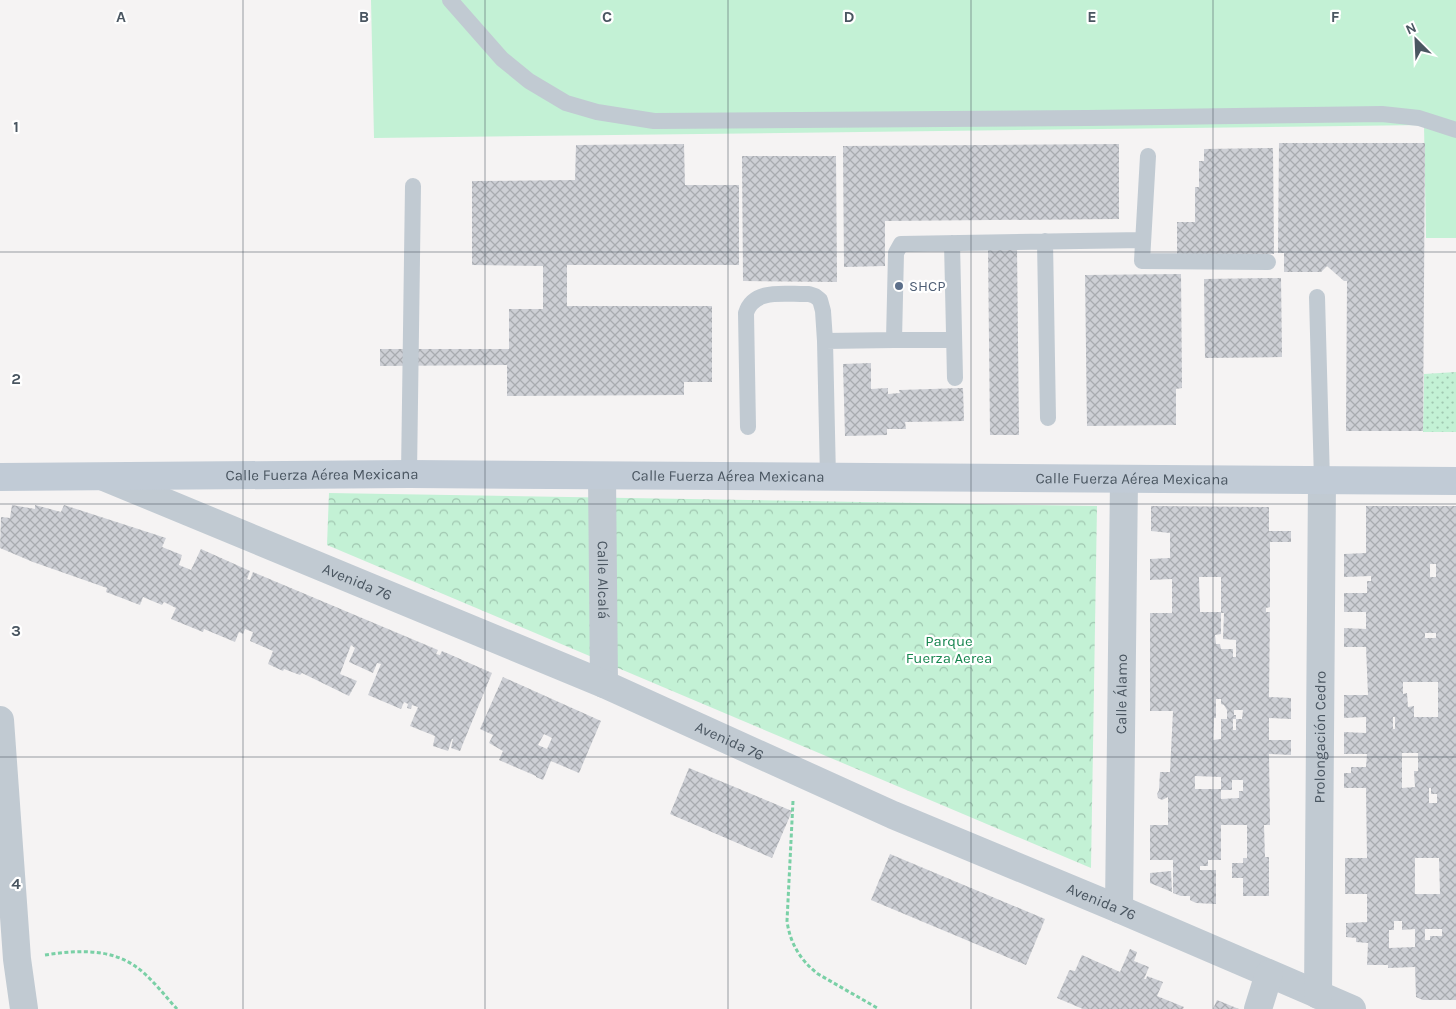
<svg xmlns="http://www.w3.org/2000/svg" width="1456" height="1009" viewBox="0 0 1456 1009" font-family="Karla,sans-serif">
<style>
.grass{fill:#c3f1d5}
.forest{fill:url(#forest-crowns)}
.garden{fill:url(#garden-dots)}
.building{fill:url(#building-cross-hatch);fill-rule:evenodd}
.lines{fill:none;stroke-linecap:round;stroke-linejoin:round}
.path{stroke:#7ad0a6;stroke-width:3;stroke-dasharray:4 2.5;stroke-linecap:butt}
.service{stroke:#c1cad2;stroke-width:16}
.minor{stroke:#c1cad2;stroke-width:28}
.secondary{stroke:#c1cbd6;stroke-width:28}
.grid{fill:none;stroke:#4a5661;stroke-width:1;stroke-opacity:0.55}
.service-dot{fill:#5c6f8a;stroke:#fff;stroke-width:2}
.labels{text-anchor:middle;stroke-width:4.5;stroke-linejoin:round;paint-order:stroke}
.service-label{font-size:15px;fill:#4e5e75;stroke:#fff;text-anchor:start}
.street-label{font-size:15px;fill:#4a5661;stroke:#fff}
.park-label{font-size:15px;fill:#17864f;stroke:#fff}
.grid-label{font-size:16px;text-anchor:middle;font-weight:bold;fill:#4a5661;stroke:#fff;stroke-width:4.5;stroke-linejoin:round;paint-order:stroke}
</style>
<defs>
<pattern id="forest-crowns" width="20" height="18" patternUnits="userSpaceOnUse" patternTransform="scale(1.25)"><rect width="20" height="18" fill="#c3f1d5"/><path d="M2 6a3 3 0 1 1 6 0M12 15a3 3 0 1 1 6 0" fill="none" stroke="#a0c6b0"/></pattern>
<pattern id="garden-dots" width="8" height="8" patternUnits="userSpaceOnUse" patternTransform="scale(1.25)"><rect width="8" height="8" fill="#c3f1d5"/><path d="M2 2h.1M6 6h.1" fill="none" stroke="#a0c6b0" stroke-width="1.8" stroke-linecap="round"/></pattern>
<pattern id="building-cross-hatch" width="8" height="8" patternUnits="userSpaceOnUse" patternTransform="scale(1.25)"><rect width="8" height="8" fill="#cdcfd5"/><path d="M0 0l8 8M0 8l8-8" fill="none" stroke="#a8abb0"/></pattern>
</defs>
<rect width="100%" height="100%" fill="#f5f3f3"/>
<path class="grass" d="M371,0H1456V238H1426L1424,125L374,138Z"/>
<path class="forest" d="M329,493L1097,506L1091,868L327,545Z"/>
<path class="garden" d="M1456,372V432H1423L1424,374Z"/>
<path class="building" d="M1279,143H1425L1423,431H1346L1347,281H1344L1327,266L1321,272H1284V253H1278Z
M684,144L685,185H739V265H567V306H712V382H684V395L507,396V365L380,366V349H509V309H543V266L472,265V181L575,180L576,145Z
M1119,144V219L885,221V266L844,267L843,146Z
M1273,148L1274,254H1177V222H1195V187H1199V161H1204V149Z
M742,156H836L837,282L743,281Z
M988,246H1017L1019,435H990Z
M1181,274L1182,388L1176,389V425L1087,426L1085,275Z
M1281,278L1282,357L1205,358L1204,279Z
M871,363V389L888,388V394L900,393L899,390L963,388L964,421L905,422L906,429H887V435L845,436L843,364Z
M12,505L35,509V505L61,512L64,505L166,538L162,547L182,555L179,565L191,570L201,549L250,571L247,579L250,580L253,572L438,650L436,654L440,655L442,651L492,673L460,751L451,748L453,739H452L448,751L433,746L435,736L410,726L418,707L412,705L411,709L407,708L408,704L404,702L401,709L368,695L381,664L377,663L373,673L349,662L355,648L351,645L340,674L357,681L349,696L302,673L300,675L284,669L283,671L268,664L273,651L250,641L253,632L245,629L243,634L239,632L235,642L204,629L203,632L171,619L176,608L164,602L162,605L143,597L140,605L106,592L107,588L33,562L0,548L1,517L10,518Z
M1151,506L1269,507V531H1291V542H1270V607L1266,608V612H1270L1269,697L1291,698V719L1269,718V740H1291V755L1269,754L1270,825H1264L1265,857H1269V896H1243V878H1232V863H1243V858H1247V825H1221V860H1208V866H1200V870H1216V904L1196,903L1190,900V896H1181L1173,893V860H1150V825H1168V797L1162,800L1158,798L1157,794L1159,790L1160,772H1170L1173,711H1150V613H1172V579L1150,580V559L1170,558V533L1151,531ZM1199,577H1221V613H1224L1223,639L1236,640V657H1233V649H1221L1220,644H1216L1215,635L1221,634V612H1200ZM1216,699H1221V704L1224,705L1227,710V719H1221V739L1213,740L1214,718H1216ZM1234,710H1243L1242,719H1236V715H1234ZM1233,719H1236V730H1233ZM1195,776L1221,777V789H1195ZM1232,780H1243V791H1239V798L1221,799V790H1232Z
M1366,506H1456V1000H1423L1416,997L1415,967L1388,968V965H1367L1368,943L1356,942V938L1346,937V923L1367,922V894H1345V858H1367L1366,788H1344V773H1351V767H1366L1367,754H1344V732L1366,733V717L1344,718V695H1368L1366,647H1344V628L1366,629V612H1344V593H1367V581H1371V576L1344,577V554L1366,553ZM1430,564H1436V577H1430ZM1425,633H1436V638H1425ZM1403,682H1438V717H1414V706L1408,707L1407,693L1403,694ZM1393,717H1395V729H1393ZM1402,753H1418V771H1414L1415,787L1402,788ZM1429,788H1431V794H1437V803H1429ZM1415,858H1439L1440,894H1415ZM1394,921H1402V930L1415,929V947L1389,948V930H1394ZM1425,929H1442V936H1430V940H1425Z
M503,677L601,721L579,773L551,761L543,780L536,777V776L499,760L503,751L489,743L493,735L480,729ZM544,734L552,738L547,749L538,745Z
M689,768L792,811L772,858L670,814Z
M890,854L1045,919L1026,965L871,900Z
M1171,871L1172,892L1150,883V873Z
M1130,949L1137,952L1134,961L1149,967L1144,979H1146L1147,976L1163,982L1157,996L1184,1007L1183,1009H1083L1057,998L1069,971L1070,970L1075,971L1082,955L1120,972Z
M1217,1000L1239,1009H1213Z"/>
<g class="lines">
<path class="path" d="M793,801L787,921C790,943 800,960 818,974L879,1009
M45,955C80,950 116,947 145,974C156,984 166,997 177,1009"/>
<path class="service" d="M450,0L502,59L529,81L566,103L597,112L654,121L1087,118L1382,114L1419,118L1456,130
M1148,156L1142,261L1268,262
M1045,241L1048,418
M952,243L955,378
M1317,297L1322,481
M954,340H894L896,253L901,244L1143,240
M825,341L894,340
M748,427L746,313C754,287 787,295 809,294L815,296L820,300L823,311L825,341L828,478
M409,474L413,186"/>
<g class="minor">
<path id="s1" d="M602,476L604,684"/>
<path id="s2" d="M104,477L604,684L893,815L1119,909L1352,1009"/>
<path d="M0,720L17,959L24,1009"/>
<path id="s3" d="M1119,909L1124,479"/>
<path id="s4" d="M1318,995L1322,481"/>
<path d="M1258,1009L1269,974"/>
</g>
<path class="secondary" id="s5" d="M0,477L409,474L1456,481"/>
</g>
<path class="grid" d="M243,0V1009M485,0V1009M728,0V1009M971,0V1009M1213,0V1009M0,252H1456M0,504H1456M0,757H1456"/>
<circle class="service-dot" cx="899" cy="286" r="5"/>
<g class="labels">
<g class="service-label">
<text x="909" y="291">SHCP</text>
</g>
<g class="street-label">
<text dy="5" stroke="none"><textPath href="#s5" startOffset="322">Calle Fuerza Aérea Mexicana</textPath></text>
<text dy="5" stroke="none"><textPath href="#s5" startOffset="728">Calle Fuerza Aérea Mexicana</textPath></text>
<text dy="5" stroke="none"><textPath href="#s5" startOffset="1132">Calle Fuerza Aérea Mexicana</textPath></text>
<text dy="5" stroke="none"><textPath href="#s1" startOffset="104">Calle Alcalá</textPath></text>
<text dy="5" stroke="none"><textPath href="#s2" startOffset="274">Avenida 76</textPath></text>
<text dy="5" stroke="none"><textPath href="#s3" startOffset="215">Calle Álamo</textPath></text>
<text dy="5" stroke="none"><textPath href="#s4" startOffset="258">Prolongación Cedro</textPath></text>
<text dy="5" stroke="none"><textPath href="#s2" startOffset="679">Avenida 76</textPath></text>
<text dy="5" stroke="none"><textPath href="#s2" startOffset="1084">Avenida 76</textPath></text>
</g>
<g class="park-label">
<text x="949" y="646">Parque<tspan x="949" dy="17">Fuerza Aerea</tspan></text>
</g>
</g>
<g class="grid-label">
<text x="121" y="22">A</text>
<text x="364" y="22">B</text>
<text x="607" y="22">C</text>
<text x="849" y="22">D</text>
<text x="1092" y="22">E</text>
<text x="1335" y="22">F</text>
<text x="16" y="132">1</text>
<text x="16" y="384">2</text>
<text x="16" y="636">3</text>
<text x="16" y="889">4</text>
</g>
<g transform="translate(1416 40) rotate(336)" stroke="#ffffff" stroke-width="4" paint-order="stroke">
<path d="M0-4L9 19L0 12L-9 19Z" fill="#4a5661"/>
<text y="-8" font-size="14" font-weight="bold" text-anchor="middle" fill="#4a5661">N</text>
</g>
</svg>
